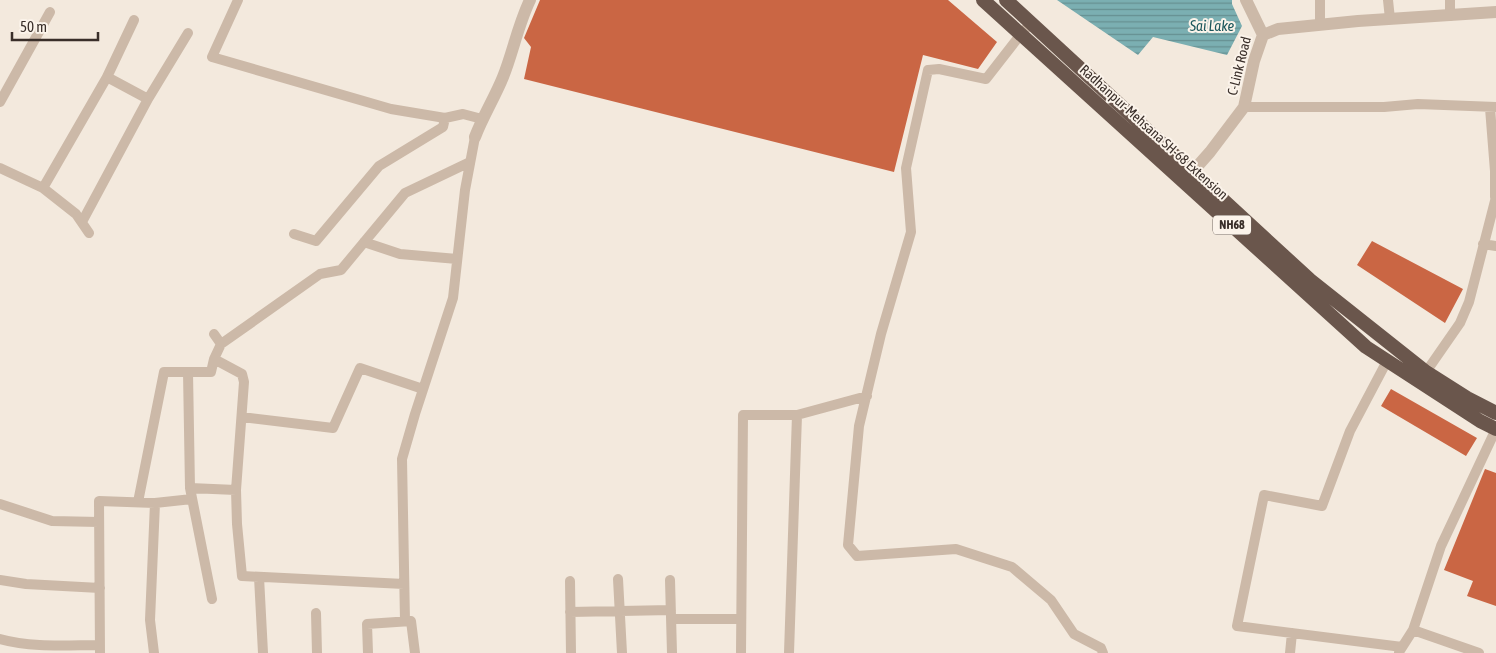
<svg xmlns="http://www.w3.org/2000/svg" width="1496" height="653" viewBox="0 0 1496 653" font-family="'Asap Condensed',sans-serif">
<style>
.water{fill:url(#water-rules)}
.building{fill:#ca6644}
.lines{fill:none;stroke-linecap:round;stroke-linejoin:round}
.minor{stroke:#ccb9a8;stroke-width:10}
.tertiary{stroke:#ccb9a8;stroke-width:12}
.trunk{stroke:#6a564c;stroke-width:14}
.labels{text-anchor:middle;stroke-width:4;stroke-linejoin:round;paint-order:stroke}
.shield{fill:#fbf3ea;stroke:#736963;stroke-width:1}
.shield-label{font-size:12px;font-weight:bold;fill:#392e29}
.street-label{font-size:14px;fill:#392e29;stroke:#fbf3ea}
.water-label{font-size:15px;font-style:italic;fill:#1c575c;stroke:#fbf3ea}
</style>
<defs>
<pattern id="water-rules" width="6" height="5" patternUnits="userSpaceOnUse" patternTransform="scale(1.25)"><rect width="6" height="5" fill="#7bafb2"/><path d="M0 2.5h6" fill="none" stroke="#668f91"/></pattern>
</defs>
<rect width="100%" height="100%" fill="#f3e9dd"/>
<path class="water" d="M1057,0H1232V4L1242,26L1227,55L1153,37L1138,55Z"/>
<path class="building" d="M540,0H948L997,42L978,69L923,55L894,172L524,79L531,47L524,38Z
M1372,241L1463,289L1445,323L1357,265Z
M1391,389L1477,438L1466,456L1381,406Z
M1485,469L1496,473V606L1467,596L1473,581L1444,570Z"/>
<g class="lines">
<path class="minor" d="M238,0L212,57L391,109L445,118L463,114L482,119
M1388,0L1390,19
M1450,0V16
M1031,23L1021,34L986,79L939,69L928,70L906,168L911,232L881,334L859,426L848,545L857,556L956,549L1012,567L1051,600L1074,634L1101,648L1103,653
M1320,25V0
M107,77L134,20
M148,99L188,33
M0,102L50,12
M1244,107H1384L1418,104L1496,107
M1490,108L1495,171V197
M0,168L43,188L76,214L89,233
M43,188L107,77L148,99L82,222
M294,234L316,241L379,166L443,127L445,118
M364,242L400,254L457,259
M1483,244L1496,246
M214,334L221,344
M1387,361L1350,431L1322,506L1264,495L1237,626L1402,647
M188,372L190,488
M1426,372L1460,323L1469,302L1496,197
M797,415L867,396
M242,417L333,428L360,368L423,389
M138,502L164,372H211L214,359
M0,504L52,521L99,522
M259,577L263,653
M618,579L622,653
M0,580L26,584L100,588
M670,580L672,653
M570,581L571,653
M404,584L242,576L237,524L236,490L244,382L242,374L214,359L221,344L320,274L341,270L405,193L470,162
M212,599L190,488L236,490
M570,612L671,610
M316,613L317,653
M671,619H741
M405,621L402,459L415,414L453,298L465,190L475,137
M1413,630L1479,653
M0,639C32,648 67,645 100,645
M1399,652L1413,630L1441,546L1496,429
M100,653L99,501L155,503
M154,653L150,620L155,503L192,499
M368,653L367,624L411,621L415,653
M741,653L743,415H797L789,653
M1290,653L1292,633"/>
<path class="tertiary" d="M1263,35L1278,29L1358,21L1496,12
M475,137C483,116 495,97 503,77C513,52 518,25 530,0
M1187,178L1210,152L1244,107L1254,61L1263,35L1246,0"/>
<path class="trunk" d="M983,0L1366,347L1480,421L1496,429
M1006,0L1310,280L1426,372L1467,398L1496,413"/>
</g>
<g class="labels">
<rect class="shield" x="1213" y="215.5" width="38" height="19" rx="4"/>
<g class="shield-label">
<text x="1232" y="229">NH68</text>
</g>
<g class="street-label">
<text transform="translate(1239 66) rotate(-76)" y="5">C-Link Road</text>
<text transform="translate(1154 132) rotate(42)" y="5">Radhanpur-Mehsana SH-68 Extension</text>
</g>
<g class="water-label">
<text x="1212" y="31">Sai Lake</text>
</g>
</g>
<path d="M12 32v8h86v-8" fill="none" stroke="#392e29" stroke-width="2.5"/>
<text x="20" y="32" font-size="15" fill="#392e29" stroke="#fbf3ea" stroke-width="4" paint-order="stroke">50 m</text>
</svg>
